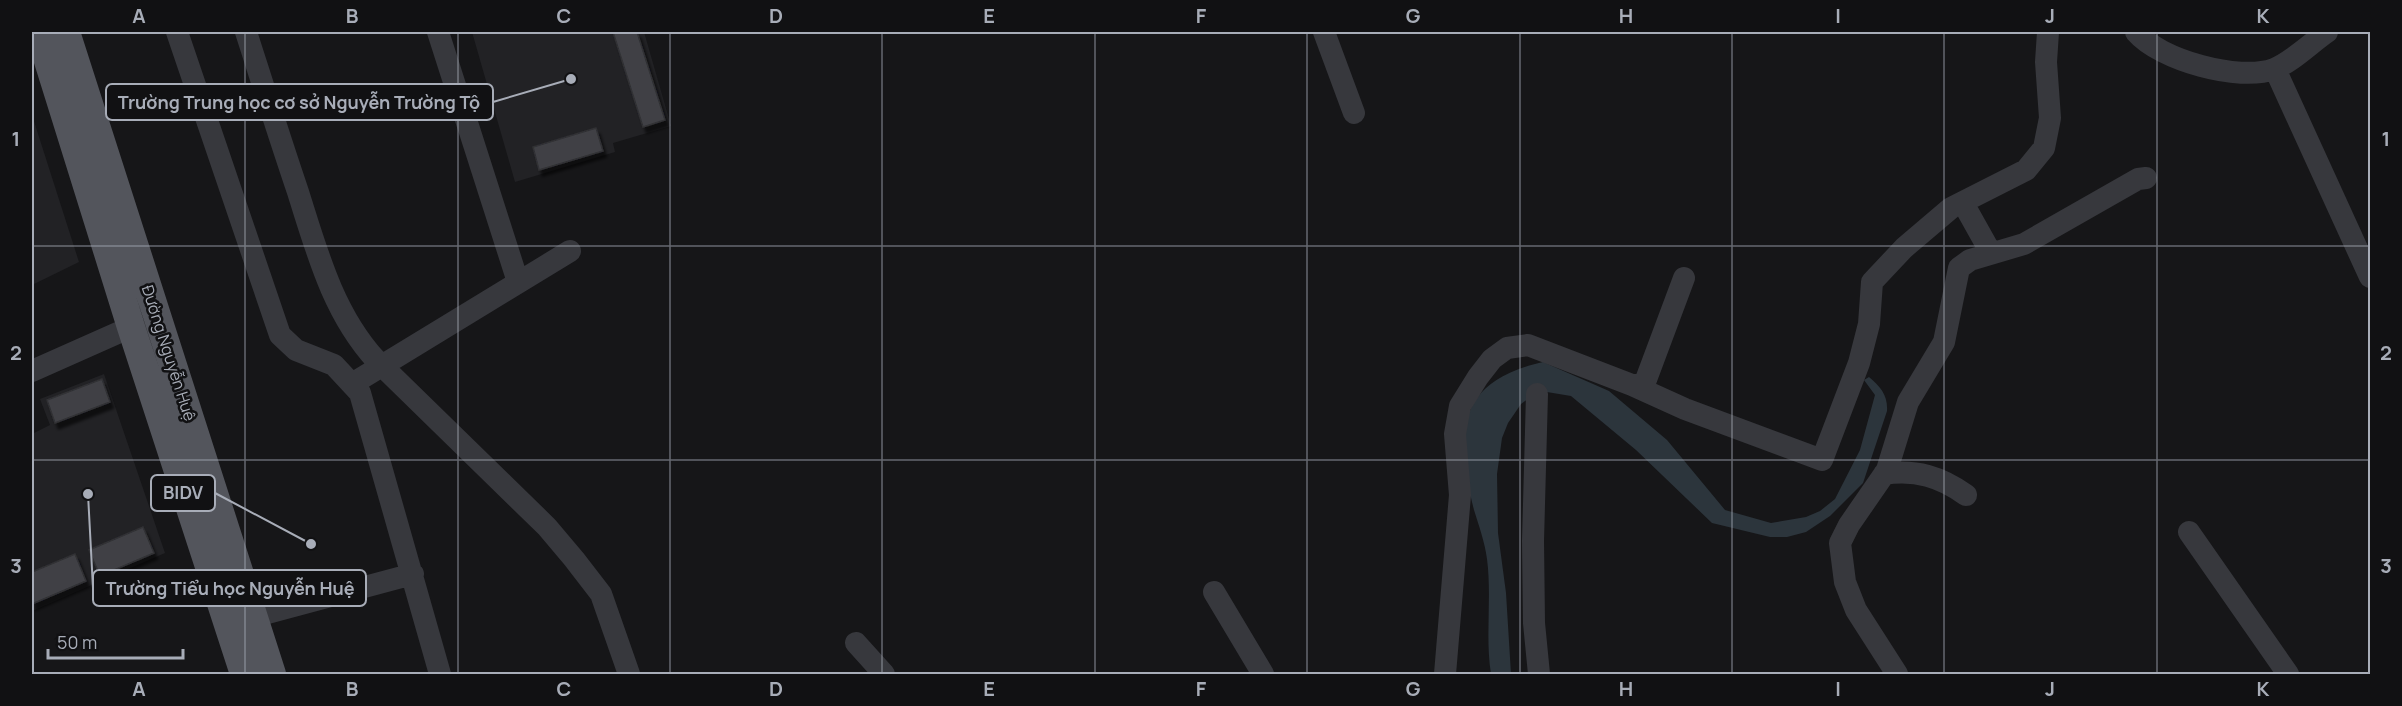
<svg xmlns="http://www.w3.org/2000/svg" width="2402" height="706" viewBox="0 0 2402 706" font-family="Manrope,sans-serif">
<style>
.built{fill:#222225}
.water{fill:#2c353c}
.building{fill:#404145;stroke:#303034;stroke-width:1.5;filter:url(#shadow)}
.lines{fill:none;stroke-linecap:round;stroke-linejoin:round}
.minor{stroke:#37383d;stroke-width:22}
.major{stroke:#53555c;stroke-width:28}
.grid{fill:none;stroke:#a8adb8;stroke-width:1.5;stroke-opacity:0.55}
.labels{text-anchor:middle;stroke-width:5;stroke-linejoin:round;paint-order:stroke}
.street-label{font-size:16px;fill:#a8adb8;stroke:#111113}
.leader{fill:none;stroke:#a8adb8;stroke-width:2}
.callout-dot{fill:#a8adb8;stroke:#111113;stroke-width:2}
.callout{fill:#111113;stroke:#a8adb8;stroke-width:2}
.callout-label{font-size:18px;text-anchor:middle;font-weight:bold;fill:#a8adb8}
.neatline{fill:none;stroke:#a8adb8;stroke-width:2}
.grid-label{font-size:20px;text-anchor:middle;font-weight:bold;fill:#a8adb8}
</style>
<defs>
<filter id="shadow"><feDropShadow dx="3.5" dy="6" stdDeviation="1.5" flood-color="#0009"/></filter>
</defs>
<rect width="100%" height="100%" fill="#161618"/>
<path class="built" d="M472,32H644L671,126L613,143L615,152L515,182Z
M32,115L79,262L32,285Z
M104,374L165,553L32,611V434L50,425L40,399Z"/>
<path class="water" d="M1543,362L1609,391L1667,440L1725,510L1771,523L1806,517L1820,511L1835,499L1860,450L1875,395L1864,380L1869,377C1881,387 1888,396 1887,411L1863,483L1830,516L1806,532L1787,537H1770L1712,523L1636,450L1571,396L1547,392L1536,393L1521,404L1508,423L1502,438L1497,474L1498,533L1506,593L1511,674H1491C1485,637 1492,597 1487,559C1485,543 1479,526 1474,510C1455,434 1455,382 1543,362Z"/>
<path class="building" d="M613,32H637L665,120L643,127Z
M596,128L603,151L539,170L533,147Z
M102,379L110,402L55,423L47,400Z
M143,527L154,553L100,576L89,550Z
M75,554L86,581L32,604V572Z"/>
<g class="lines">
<path class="minor" d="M177,32L280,335L296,350L334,365L360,393L440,674
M246,32C263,85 280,139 298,192C317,252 333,313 376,360L547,527L574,559L601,594L629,674
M438,32L518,282
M1324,32L1354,113
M2136,32C2160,60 2239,82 2274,69C2292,62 2311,43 2327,32
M2275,69L2370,277
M1963,203L1991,253
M32,371L131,327
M352,384L570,251
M1632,385L1685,409L1822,460L1859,363L1869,324L1872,282L1904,248L1951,208L2026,170L2044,148L2050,118L2046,62L2048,32
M1537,394L1533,541L1534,623L1539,674
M1884,474C1916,469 1941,477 1966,495
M2189,532L2288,674
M1214,592L1263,674
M253,617L413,574
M856,643L884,674
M1445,674L1460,495L1455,434L1460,406L1478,377L1492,359L1507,348L1528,345L1632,385H1644L1684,278
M1897,674L1856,610L1845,582L1840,543L1849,525L1887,470L1908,402L1944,342L1959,268L1970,260L2024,244L2138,179L2146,178"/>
<path class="major" d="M39,32L131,327L244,674
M66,32L272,674"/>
</g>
<path class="grid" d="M245,32V674M458,32V674M670,32V674M882,32V674M1095,32V674M1307,32V674M1520,32V674M1732,32V674M1944,32V674M2157,32V674M32,246H2370M32,460H2370"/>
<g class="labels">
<g class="street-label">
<text transform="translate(169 353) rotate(72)" y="6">Đường Nguyễn Huệ</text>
</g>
</g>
<path class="leader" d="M571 79L493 102M311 544L215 493M88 494L93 588"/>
<g class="callout-dot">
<circle cx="571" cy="79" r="6"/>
<circle cx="311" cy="544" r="6"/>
<circle cx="88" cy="494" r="6"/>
</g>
<g class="callout">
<rect x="106" y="84" width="387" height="36" rx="6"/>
<rect x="151" y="475" width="64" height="36" rx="6"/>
<rect x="93" y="570" width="273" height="36" rx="6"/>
</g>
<g class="callout-label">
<text x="299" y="109">Trường Trung học cơ sở Nguyễn Trường Tộ</text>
<text x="183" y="499">BIDV</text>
<text x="230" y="595">Trường Tiểu học Nguyễn Huệ</text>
</g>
<rect width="2402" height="706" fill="none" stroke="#111113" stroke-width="66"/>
<path d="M48 649v9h135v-9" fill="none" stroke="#a8adb8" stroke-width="3"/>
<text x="57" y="649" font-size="18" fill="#a8adb8" stroke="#111113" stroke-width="4.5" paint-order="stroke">50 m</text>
<rect x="33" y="33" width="2336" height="640" class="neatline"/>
<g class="grid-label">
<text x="139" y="23">A</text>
<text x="352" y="23">B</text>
<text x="564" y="23">C</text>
<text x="776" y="23">D</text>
<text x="989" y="23">E</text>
<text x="1201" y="23">F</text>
<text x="1413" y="23">G</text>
<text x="1626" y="23">H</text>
<text x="1838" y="23">I</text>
<text x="2050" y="23">J</text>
<text x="2263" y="23">K</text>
<text x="16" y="146">1</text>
<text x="2386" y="146">1</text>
<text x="16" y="360">2</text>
<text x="2386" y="360">2</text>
<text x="16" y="573">3</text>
<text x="2386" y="573">3</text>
<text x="139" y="696">A</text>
<text x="352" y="696">B</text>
<text x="564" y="696">C</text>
<text x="776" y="696">D</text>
<text x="989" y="696">E</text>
<text x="1201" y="696">F</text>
<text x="1413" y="696">G</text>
<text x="1626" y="696">H</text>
<text x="1838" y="696">I</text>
<text x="2050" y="696">J</text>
<text x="2263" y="696">K</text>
</g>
</svg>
